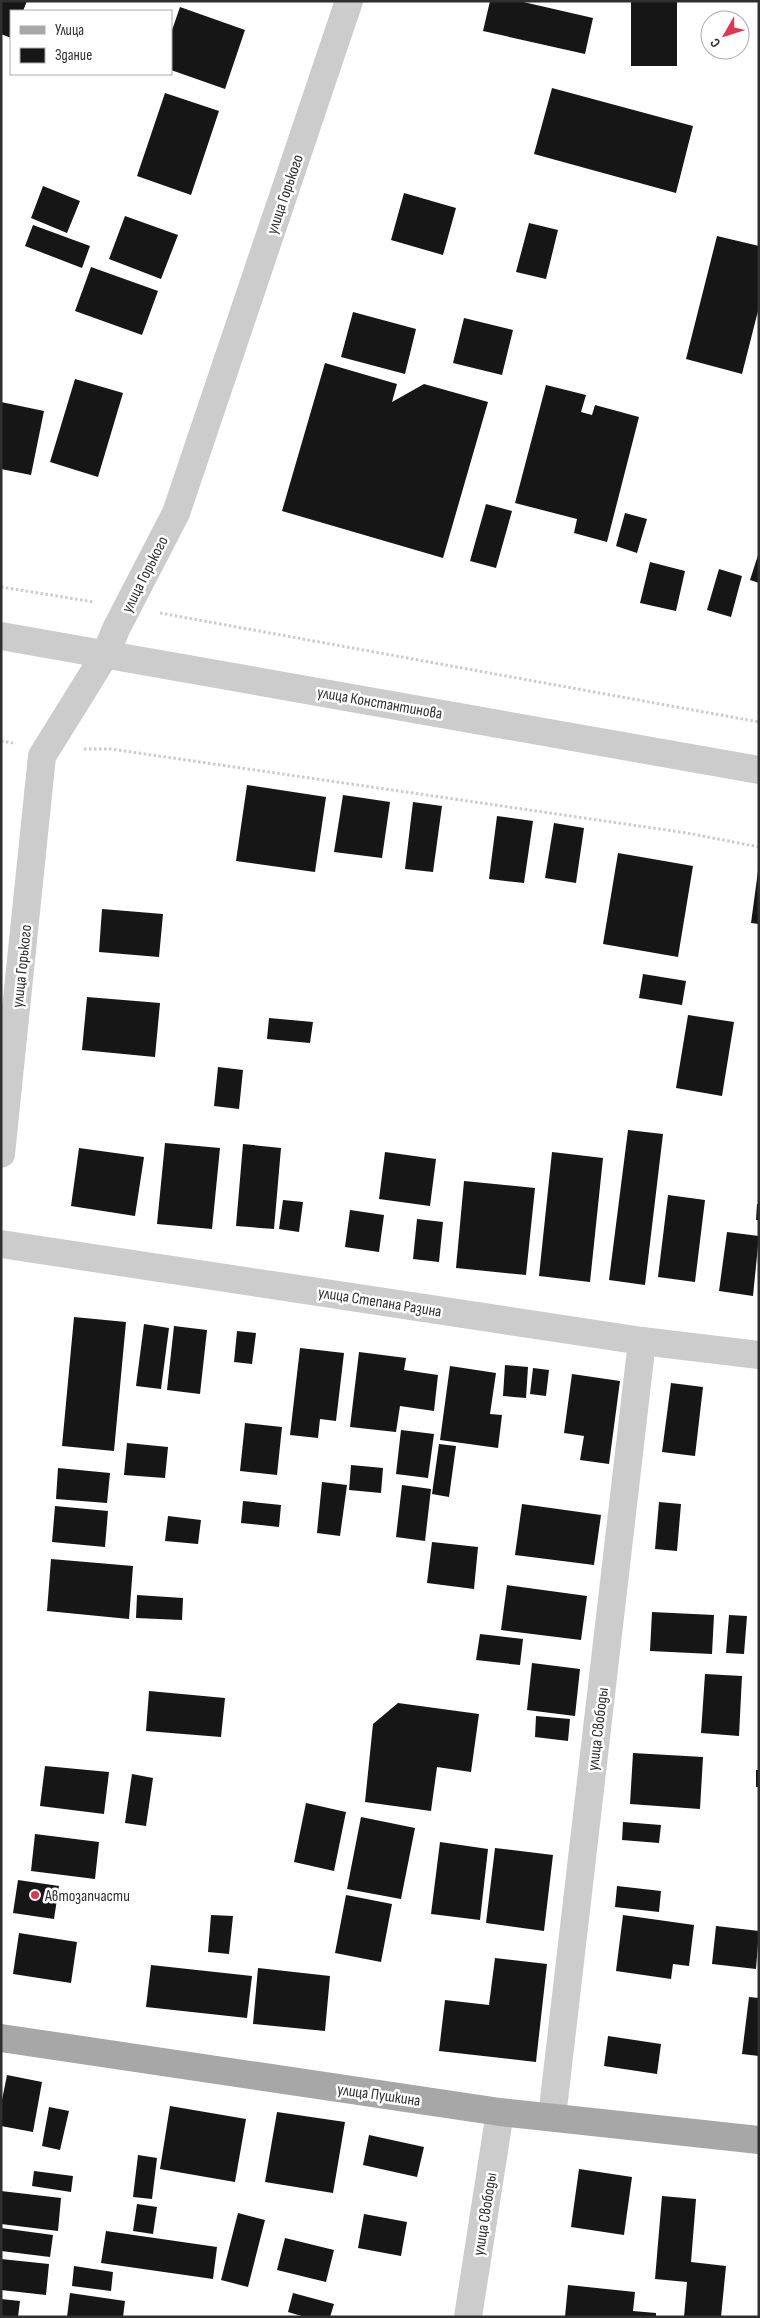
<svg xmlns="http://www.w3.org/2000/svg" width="760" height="2318" viewBox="0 0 760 2318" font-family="'Sofia Sans Condensed',sans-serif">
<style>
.building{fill:#161616}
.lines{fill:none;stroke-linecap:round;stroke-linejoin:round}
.path{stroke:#ccc;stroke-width:3;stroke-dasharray:2.5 2.5;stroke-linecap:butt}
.minor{stroke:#ccc;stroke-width:28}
.major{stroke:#a7a7a7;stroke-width:28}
.poi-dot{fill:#e03652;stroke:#fff;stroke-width:2}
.labels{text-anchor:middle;stroke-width:5;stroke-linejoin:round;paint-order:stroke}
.street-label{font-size:16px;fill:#2f2f2f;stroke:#fff}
.poi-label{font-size:16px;fill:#2f2f2f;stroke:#fff;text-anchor:start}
</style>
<rect width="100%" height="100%" fill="#fff"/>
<path class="building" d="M1,1H27L23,11H11V38L1,34Z
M490,1H519L593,18L585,54L483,31Z
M631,1H677V66H631Z
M180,7L245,30L225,89L171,70V33Z
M552,88L693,126L676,193L534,154Z
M165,93L219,111L191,195L137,176Z
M43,186L80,201L67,233L31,218Z
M404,193L456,208L443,255L391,240Z
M125,216L178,235L161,279L109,259Z
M529,223L558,230L546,279L516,272Z
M33,225L90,246L82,268L25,246Z
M717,236L759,246V307L742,374L686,359Z
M91,267L158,291L142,335L75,311Z
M353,312L416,329L405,374L341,357Z
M464,318L513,330L502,375L453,363Z
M325,363L397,384L392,402L424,384L488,402L443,558L282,511Z
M75,379L123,393L98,477L50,462Z
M546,385L586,395L581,412L592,415L595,405L639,417L607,542L574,533L577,519L515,503Z
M1,402L44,411L31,475L1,469Z
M486,504L512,511L496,568L470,561Z
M625,513L647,519L637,553L616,546Z
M759,552V583L750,580Z
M650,562L685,571L676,611L640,603Z
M719,569L742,576L731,617L707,610Z
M247,785L326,797L315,872L236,861Z
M343,795L390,802L382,858L334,852Z
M413,802L442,806L433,872L405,869Z
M497,816L533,821L524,883L489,879Z
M554,823L584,828L576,883L545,878Z
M618,853L693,866L678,957L603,944Z
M758,871H759V924L751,923Z
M102,909L163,914L159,957L99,952Z
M643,974L686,981L682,1005L639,998Z
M87,997L160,1003L155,1057L82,1050Z
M688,1015L734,1022L722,1096L676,1088Z
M269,1018L313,1022L310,1043L267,1039Z
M218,1067L243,1070L239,1109L214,1106Z
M628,1130L663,1134L645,1285L609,1280Z
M165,1143L220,1148L212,1229L157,1224Z
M243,1144L281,1148L274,1229L236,1226Z
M79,1148L144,1157L135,1216L71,1206Z
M385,1152L436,1159L430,1206L379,1199Z
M552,1152L603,1158L590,1282L539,1276Z
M464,1181L535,1188L526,1275L456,1268Z
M668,1195L705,1200L695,1282L658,1277Z
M283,1200L303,1202L299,1232L279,1229Z
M757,1204H759V1220H756Z
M350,1210L384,1215L379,1252L345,1247Z
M417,1219L443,1222L439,1262L413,1259Z
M727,1232L759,1236L753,1296L719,1291Z
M74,1317L126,1322L114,1451L62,1446Z
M144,1324L169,1328L161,1389L136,1386Z
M174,1326L207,1330L200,1394L167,1390Z
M237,1331L256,1333L252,1364L234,1362Z
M300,1348L344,1353L336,1421L320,1419L318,1438L290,1435Z
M359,1352L406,1358L404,1370L438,1375L434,1411L400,1406L396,1432L350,1427Z
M505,1365L528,1367L526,1398L503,1396Z
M450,1366L496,1373L490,1414L502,1415L498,1448L440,1440Z
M533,1368L549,1370L546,1396L530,1394Z
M572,1374L620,1381L609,1464L580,1460L584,1436L564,1433Z
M671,1383L703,1387L695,1456L662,1452Z
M245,1423L282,1427L277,1475L240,1471Z
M401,1430L434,1434L428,1478L396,1474Z
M127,1443L168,1447L165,1478L124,1475Z
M439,1444L456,1446L449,1497L432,1494Z
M351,1465L383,1468L381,1493L349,1490Z
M58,1468L110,1473L107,1503L56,1499Z
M322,1482L347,1485L340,1536L317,1533Z
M402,1485L431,1489L425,1541L396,1537Z
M243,1501L281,1505L279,1527L241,1523Z
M659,1502L681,1504L677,1551L655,1549Z
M522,1504L601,1515L594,1565L515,1555Z
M55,1506L108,1511L105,1547L52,1542Z
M168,1516L201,1520L198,1544L165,1541Z
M432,1542L478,1547L474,1589L427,1583Z
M51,1559L133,1566L129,1619L47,1611Z
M507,1585L587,1596L581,1640L501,1630Z
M137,1595L183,1598L182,1620L136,1618Z
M652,1612L714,1615L712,1654L650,1651Z
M729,1615L747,1616L744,1654L726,1653Z
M480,1634L523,1639L520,1665L476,1660Z
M532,1663L580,1669L575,1716L527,1710Z
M705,1674L742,1676L739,1736L701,1733Z
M149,1691L225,1698L221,1737L146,1731Z
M398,1703L479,1714L471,1772L437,1767L431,1811L365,1802L373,1724Z
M536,1716L570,1719L568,1741L535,1737Z
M633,1753L703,1757L700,1809L630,1804Z
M45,1766L109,1772L104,1814L40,1806Z
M756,1770H759V1787H756Z
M132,1774L153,1778L146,1826L125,1823Z
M306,1803L346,1812L334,1871L294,1862Z
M361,1817L415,1828L401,1899L347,1889Z
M623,1822L661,1825L659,1843L622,1840Z
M35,1834L99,1842L95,1879L31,1871Z
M440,1842L488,1849L480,1920L431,1914Z
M495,1848L553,1855L544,1931L486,1923Z
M18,1880L59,1886L54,1919L13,1913Z
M617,1886L661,1891L659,1912L615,1907Z
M346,1895L392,1904L381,1962L335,1953Z
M211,1915L233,1916L229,1954L208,1952Z
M623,1915L694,1925L689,1966L673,1964L671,1979L616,1971Z
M716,1926L759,1931L756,1969L712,1964Z
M19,1933L77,1942L71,1983L13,1974Z
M495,1958L547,1964L536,2062L439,2051L445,2000L489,2005Z
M151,1965L252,1976L247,2018L146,2007Z
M258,1968L330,1976L325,2031L253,2024Z
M749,1997L759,1998V2056L742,2054Z
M608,2036L661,2044L657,2074L604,2066Z
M7,2075L42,2082L33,2132L1,2126V2105Z
M170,2106L246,2119L235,2182L160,2169Z
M49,2107L69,2111L60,2150L42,2146Z
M277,2112L345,2122L333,2193L265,2182Z
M369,2135L424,2147L417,2177L363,2165Z
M138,2155L157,2158L152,2199L133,2197Z
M579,2169L632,2177L624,2235L571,2227Z
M34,2171L73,2176L71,2192L32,2186Z
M1,2191L61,2198L58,2231L1,2224Z
M662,2196L696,2199L691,2262L726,2266L721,2317H684L687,2282L655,2279Z
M137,2204L157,2207L153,2234L133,2231Z
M238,2213L265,2220L248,2287L221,2280Z
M364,2214L407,2222L401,2256L358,2248Z
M1,2228L53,2235L50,2257L1,2251Z
M106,2231L217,2247L213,2279L101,2263Z
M285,2238L334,2250L326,2282L277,2270Z
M1,2259L49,2264L46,2295L1,2290Z
M74,2266L113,2272L111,2291L72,2286Z
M568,2285L635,2292L633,2311L656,2313V2317H565Z
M70,2293L125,2301L123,2317H67Z
M293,2293L334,2304L330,2317H305L288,2312Z
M1,2299L20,2301L18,2317H1Z"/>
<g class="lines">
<path class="path" d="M1,587L94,602
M160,613L759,722
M1,741L13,743
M84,749H111L687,833L759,847"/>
<path class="minor" d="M1,636L759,770
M1,1154L42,756L106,653L116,629L176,513L349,1
M1,1244L642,1341L759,1355
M552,2117L642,1341
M468,2317L500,2112"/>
<path class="major" d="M1,2038L500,2112L759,2140"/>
</g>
<circle class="poi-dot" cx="35" cy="1895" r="5"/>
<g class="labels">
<g class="street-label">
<text transform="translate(284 194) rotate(-71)" y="6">улица Горького</text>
<text transform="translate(144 574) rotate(-63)" y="6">улица Горького</text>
<text transform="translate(380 702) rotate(10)" y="6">улица Константинова</text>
<text transform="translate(21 966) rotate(-84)" y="6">улица Горького</text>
<text transform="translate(380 1301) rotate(9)" y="6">улица Степана Разина</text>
<text transform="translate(597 1729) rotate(-83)" y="6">улица Свободы</text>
<text transform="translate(379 2094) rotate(8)" y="6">улица Пушкина</text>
<text transform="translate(484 2214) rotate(-81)" y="6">улица Свободы</text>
</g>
<g class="poi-label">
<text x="45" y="1901">Автозапчасти</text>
</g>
</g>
<rect width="760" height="2318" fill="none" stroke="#2f2f2f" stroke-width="5"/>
<rect x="10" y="10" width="162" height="65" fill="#ffffff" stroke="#acacac"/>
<rect x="20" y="26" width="25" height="8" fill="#a7a7a7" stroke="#acacac"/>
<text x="55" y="35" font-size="15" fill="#2f2f2f">Улица</text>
<rect x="20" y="48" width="25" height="15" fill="#161616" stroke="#acacac"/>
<text x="55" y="60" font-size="15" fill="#2f2f2f">Здание</text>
<g transform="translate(725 35) rotate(231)"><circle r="24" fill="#ffffff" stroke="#acacac"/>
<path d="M0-4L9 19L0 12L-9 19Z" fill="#e03652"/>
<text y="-8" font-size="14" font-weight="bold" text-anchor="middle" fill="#2f2f2f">С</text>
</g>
</svg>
